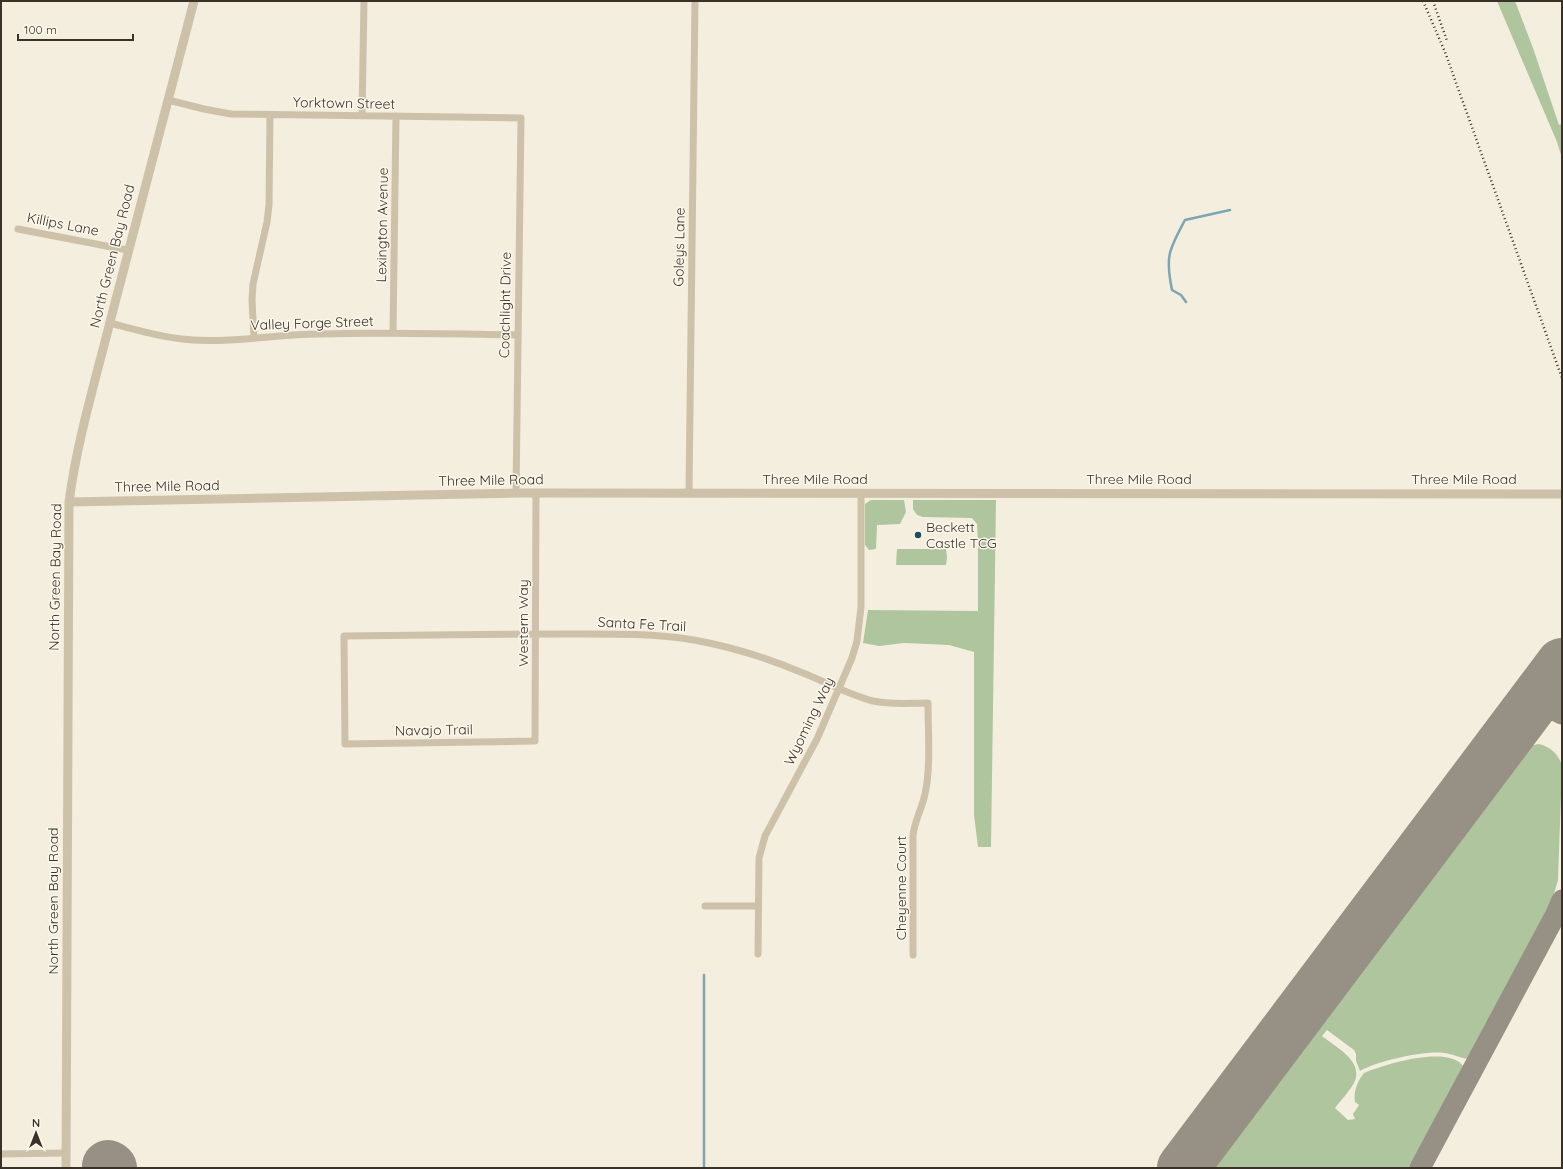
<svg xmlns="http://www.w3.org/2000/svg" width="1563" height="1169" viewBox="0 0 1563 1169" font-family="Quicksand,sans-serif">
<style>
.green{fill:#afc59d}
.lines{fill:none;stroke-linecap:round;stroke-linejoin:round}
.stream{stroke:#7ba6b3;stroke-width:2.5}
.taxiway{stroke:#979084;stroke-width:21}
.runway{stroke:#979084;stroke-width:52}
.minor{stroke:#cec1a9;stroke-width:7}
.tertiary{stroke:#cec1a9;stroke-width:9}
.rail{stroke:#3a3229;stroke-width:2.5;stroke-dasharray:1 3;stroke-linecap:butt}
.poi-dot{fill:#1c4d5f;stroke:#fbf7eb;stroke-width:1.5}
.labels{text-anchor:middle;stroke-width:3;stroke-linejoin:round;paint-order:stroke}
.street-label{font-size:14px;fill:#3a3229;stroke:#fbf7eb}
.poi-label{font-size:14px;fill:#3a3229;stroke:#fbf7eb;text-anchor:start}
</style>
<rect width="100%" height="100%" fill="#f4eede"/>
<path class="green" d="M1497,1H1515L1533,48L1559,125L1562,124V158L1557,142Z
M871,500H904L906,512L900,524L877,525L876,549L869,550L865,545V504Z
M913,500H996L991,847H978L974,815V652L949,645L904,643L879,646L863,643L868,610L978,611V541L977,524L972,518L923,517L917,515L913,509Z
M897,549H946L947,558L946,565H896Z
M1539,744C1551,747 1558,754 1562,765L1558,880L1553,897L1545,915L1468,1059C1460,1058 1453,1054 1444,1053C1425,1050 1377,1061 1360,1071L1356,1061V1054L1354,1050L1327,1030L1322,1036C1335,1047 1365,1061 1354,1083C1349,1092 1341,1100 1335,1108L1348,1120L1355,1119L1353,1114L1359,1105L1355,1102C1353,1092 1358,1080 1364,1073C1385,1064 1448,1045 1463,1066L1410,1168H1204L1517,751L1523,747Z"/>
<g class="lines">
<path class="stream" d="M1186,302L1181,295L1172,290C1165,256 1169,250 1185,220L1230,210
M704,975V1168"/>
<path class="taxiway" d="M1532,704L1550,708L1562,714
M1420,1168L1556,914L1562,900"/>
<path class="runway" d="M108,1166L111,1168
M1183,1168L1562,664"/>
<path class="minor" d="M168,100L204,109L231,114L521,118L516,493
M362,116L364,1
M18,229L127,250
M110,323C137,330 164,338 193,340C235,343 278,334 320,334C386,332 452,334 518,335
M393,333L396,116
M254,338L252,300L253,284L267,222L269,205L270,115
M536,493L535,741L345,744L344,636C417,635 491,634 564,634C607,634 651,633 694,640C732,647 768,658 803,673C826,682 849,695 873,701C891,705 910,703 928,703C928,731 931,768 925,794C922,809 914,821 913,836V955
M689,493L695,1
M705,906H758
M758,954L759,858L765,836L817,739L852,658L857,641L861,607V493
M1,1154L66,1153"/>
<path class="tertiary" d="M69,502L524,493L1562,494
M66,1168L69,502C77,441 95,382 110,322C137,215 167,108 194,1"/>
<path class="rail" d="M1423,1L1445,52L1562,378
M1433,1L1447,41"/>
</g>
<circle class="poi-dot" cx="918" cy="535" r="4"/>
<g class="labels">
<g class="street-label">
<text transform="translate(344 103) rotate(1)" y="5">Yorktown Street</text>
<text transform="translate(63 224) rotate(11)" y="5">Killips Lane</text>
<text transform="translate(382 225) rotate(-89)" y="5">Lexington Avenue</text>
<text transform="translate(679 247) rotate(-89)" y="5">Goleys Lane</text>
<text transform="translate(112 256) rotate(-76)" y="5">North Green Bay Road</text>
<text transform="translate(505 305) rotate(-89)" y="5">Coachlight Drive</text>
<text transform="translate(312 323) rotate(-2)" y="5">Valley Forge Street</text>
<text x="815" y="484">Three Mile Road</text>
<text x="1139" y="484">Three Mile Road</text>
<text x="1464" y="484">Three Mile Road</text>
<text transform="translate(491 480) rotate(-1)" y="5">Three Mile Road</text>
<text transform="translate(167 486) rotate(-1)" y="5">Three Mile Road</text>
<text transform="translate(55 577) rotate(-89)" y="5">North Green Bay Road</text>
<text transform="translate(523 623) rotate(-90)" y="5">Western Way</text>
<text transform="translate(642 624) rotate(3)" y="5">Santa Fe Trail</text>
<text transform="translate(809 721) rotate(-64)" y="5">Wyoming Way</text>
<text transform="translate(434 730) rotate(-1)" y="5">Navajo Trail</text>
<text transform="translate(901 888) rotate(-90)" y="5">Cheyenne Court</text>
<text transform="translate(53 901) rotate(-90)" y="5">North Green Bay Road</text>
</g>
<g class="poi-label">
<text x="926" y="532">Beckett<tspan x="926" dy="16">Castle TCG</tspan></text>
</g>
</g>
<rect width="1563" height="1169" fill="none" stroke="#3a3229" stroke-width="4"/>
<g transform="translate(36 1133)" stroke="#fbf7eb" stroke-width="3" paint-order="stroke">
<path d="M0-3L7 15L0 10L-7 15Z" fill="#3a3229"/>
<text y="-6" font-size="11" font-weight="bold" text-anchor="middle" fill="#3a3229">N</text>
</g>
<path d="M18 34v6h115v-6" fill="none" stroke="#3a3229" stroke-width="2"/>
<text x="24" y="34" font-size="12" fill="#3a3229" stroke="#fbf7eb" stroke-width="3" paint-order="stroke">100 m</text>
</svg>
